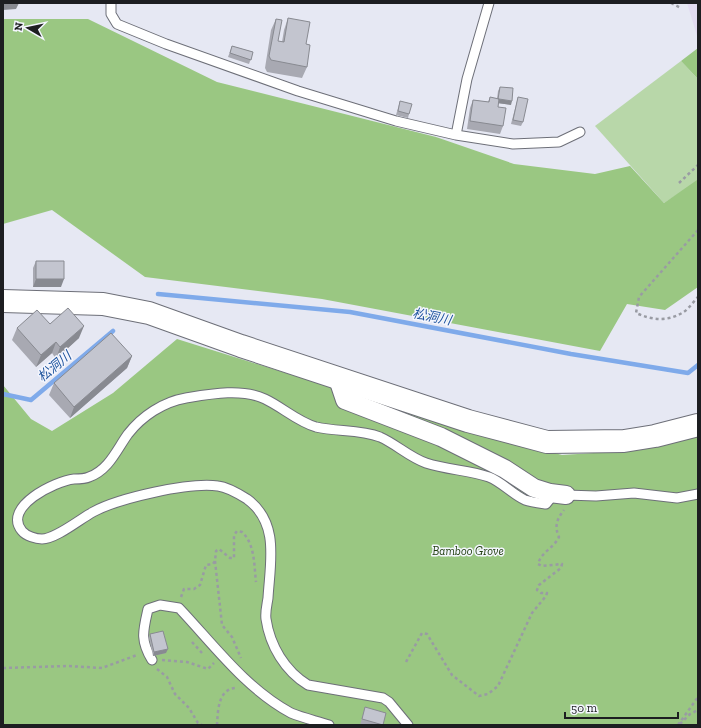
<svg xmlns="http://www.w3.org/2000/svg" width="701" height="728" viewBox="0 0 701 728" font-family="'Zilla Slab','Noto Sans JP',serif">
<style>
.education{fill:#e2dbf1}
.green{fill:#b8d7a9}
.forest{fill:#9ac782}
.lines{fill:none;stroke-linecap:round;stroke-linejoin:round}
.stream{stroke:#7faaea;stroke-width:4.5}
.service-casing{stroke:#6d6f78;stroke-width:11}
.minor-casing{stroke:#6d6f78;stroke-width:20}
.tertiary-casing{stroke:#6d6f78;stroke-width:24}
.path{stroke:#999ba3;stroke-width:2.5;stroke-dasharray:3 3;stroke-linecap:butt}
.service{stroke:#fff;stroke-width:9}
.minor{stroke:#fff;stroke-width:18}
.tertiary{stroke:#fff;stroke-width:22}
.wall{fill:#a8a9b2}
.shaded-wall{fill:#888a91}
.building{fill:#c3c5cf;stroke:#888a91}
.labels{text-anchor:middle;stroke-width:3;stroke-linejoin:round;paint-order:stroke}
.park-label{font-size:12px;font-style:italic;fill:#223f10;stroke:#f4f6fe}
.water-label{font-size:13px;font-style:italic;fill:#1c529c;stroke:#f4f6fe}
</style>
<rect width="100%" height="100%" fill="#e6e8f3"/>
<path class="education" d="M687,3H698V39Z"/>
<path class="green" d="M681,61L698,79V181L664,203L595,126Z"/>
<path class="forest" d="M3,19H88L217,82L436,137L514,164L595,174L630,166L664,203L697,180L698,287L665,310L627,304L600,351L322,299L145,277L52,210L3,224Z
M698,48V79L681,61Z
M177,339L455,426L562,455L641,450L698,435V725H3V385L31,419L52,431L113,393Z"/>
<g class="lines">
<path class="stream" d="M158,294L350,312L571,354L688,373L698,365
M3,394L31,400L113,331"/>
<defs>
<path id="service" d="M111,3V14L117,24L166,44L298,91L396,121L456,135L467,79L489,3
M456,135L513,144L559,142L580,132
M566,495L596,496L634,493L677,498L698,494
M152,660C140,640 143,631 148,609L160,605L179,608C214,645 245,688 291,713C303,718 317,721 329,725
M408,725L389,702L383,698L308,685C285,671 270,646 266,619C265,612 267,605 268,598C270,563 280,523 247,499C239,494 227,487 218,486C189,482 119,498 93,512C80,519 56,539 42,539C36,539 26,536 22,531C2,507 55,481 74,479C78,479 85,479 89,477C109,470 117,449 128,434C142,416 163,402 186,398C210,394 242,388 265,399C282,407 298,422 316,427C337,432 360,429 380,437C396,444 409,457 426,463C447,470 469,470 489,477C502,482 512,494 525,500C531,502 539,503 546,504L550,499V493"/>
<path id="minor" d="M338,379L345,400L441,437L505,469L534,488L550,493L566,495"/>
<path id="tertiary" d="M3,301L103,304L149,313L241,346L468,421L547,442L624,441L655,436L698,425"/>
</defs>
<use href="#service" class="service-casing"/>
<use href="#minor" class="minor-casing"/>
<use href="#tertiary" class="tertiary-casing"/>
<path class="path" d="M671,3L681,8
M679,183L698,165
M698,230L639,297L636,313C652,320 666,322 682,313C688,310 693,302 698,297
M215,561L222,625L232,637L241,658
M181,597L184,589H194L200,585L206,565L213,564L215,561L216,551L219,549L230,558H234V535L237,531L242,532C255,544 254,565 256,582
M192,642L202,653
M162,660L187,662L208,669L214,663
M406,662L422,633L427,634L452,675L479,696L488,694L498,686L532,613L546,596L547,593H541L537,590L539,585L561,568L562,564L542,566L538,564C541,552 554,548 559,537C554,526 557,519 564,510
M3,668L68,666L102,668L137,655
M157,669L167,677L175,694L189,708L198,723L202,725
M680,724L690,714L698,710
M217,725C218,710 218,689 236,688
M678,725L698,697"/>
<use href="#service" class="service"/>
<use href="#minor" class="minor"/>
<use href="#tertiary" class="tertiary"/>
</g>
<path class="wall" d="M288,18L306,44L307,67L302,78L267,72L265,68L271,30L276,19L278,41L282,42L284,30Z
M232,46L253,52L249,64L228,57Z
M500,87L511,105L498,103V107L503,126L500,134L467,129L470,108L473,100L488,102L490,97L497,99L498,91Z
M518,97L523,122L521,126L511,124Z
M400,101L409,114L408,118L396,115Z
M36,261L61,287H33V268Z
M50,324L79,338L56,359L52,353L36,367L12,340L17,328Z
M132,356L127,368L70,418L49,395L54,383Z
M150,634L166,653L153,656L149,638Z
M365,707L383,725H360Z"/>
<path class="shaded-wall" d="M3,3H19L16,9L3,10Z
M498,99L512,101L511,105L497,103Z
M36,279H64L61,287H33Z
M84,326L79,338L56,359L60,347Z
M56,342L52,353L36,367L41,355Z
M132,356L127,368L70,418L74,407Z
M168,649L166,653L153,656L154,652Z"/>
<path class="building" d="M288,18L310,22L306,44L310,45L307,67L271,60L269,56L276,19L282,20L278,41L284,42Z
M232,46L253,52L251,60L230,53Z
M500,87L513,88L512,101L499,99H498Z
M490,97L499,99L498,107L506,108L503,126L470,121L473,100L489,102Z
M518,97L528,99L523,122L513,120Z
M400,101L412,104L409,114L398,111Z
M36,261H64V279H36Z
M68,308L84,326L60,347L56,342L41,355L17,328L37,310L50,324Z
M111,333L132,356L74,407L54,383Z
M163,631L168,649L154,652L150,634Z
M365,707L386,713L383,725L362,719Z"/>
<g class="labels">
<g class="park-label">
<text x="468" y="555">Bamboo Grove</text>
</g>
<g class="water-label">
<text transform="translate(432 316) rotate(11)" y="5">松洞川</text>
<text transform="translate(54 366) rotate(-40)" y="5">松洞川</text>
</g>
</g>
<rect width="701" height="728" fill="none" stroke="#1d1e21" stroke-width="8"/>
<g transform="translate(28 28) rotate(279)" stroke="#f4f6fe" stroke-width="3" paint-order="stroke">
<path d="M0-3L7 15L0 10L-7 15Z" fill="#1d1e21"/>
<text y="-6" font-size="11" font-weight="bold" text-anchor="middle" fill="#1d1e21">N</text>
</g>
<path d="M565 712v6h113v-6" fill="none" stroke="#1d1e21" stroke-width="2"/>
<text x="571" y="712" font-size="12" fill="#1d1e21" stroke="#f4f6fe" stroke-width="3" paint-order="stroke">50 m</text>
</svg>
